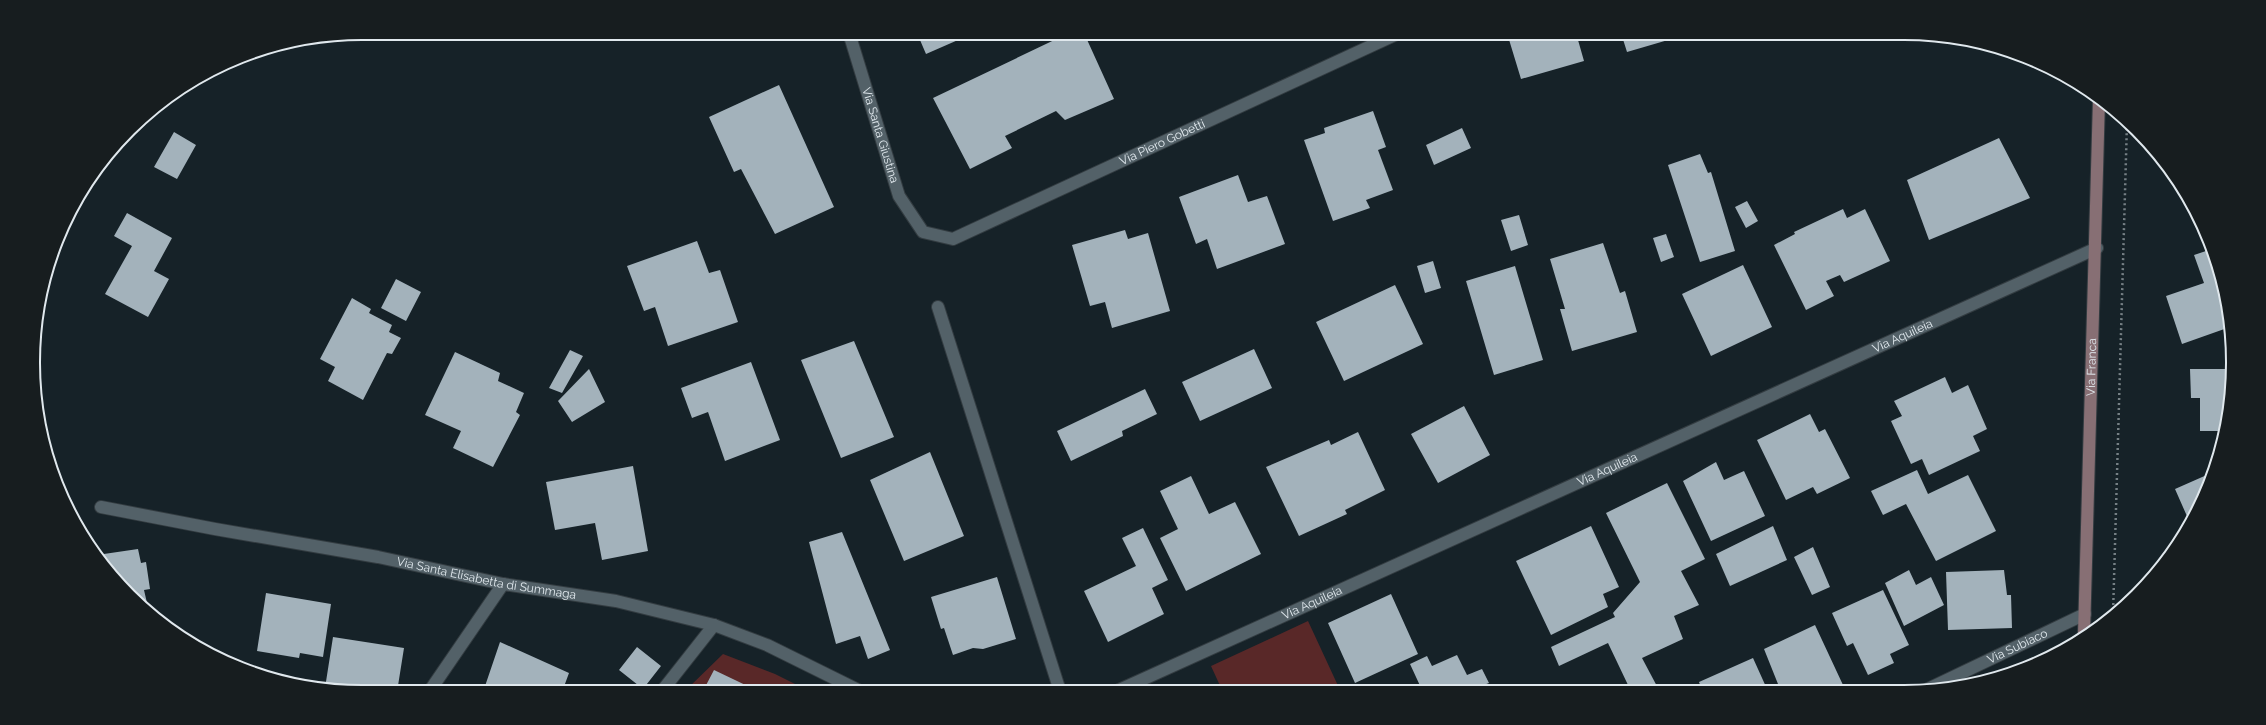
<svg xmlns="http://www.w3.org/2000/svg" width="2266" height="725" viewBox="0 0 2266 725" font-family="Raleway,sans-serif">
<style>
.green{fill:#592828}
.building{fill:#a3b2bb}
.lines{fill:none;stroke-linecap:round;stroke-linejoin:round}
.lane-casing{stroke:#333c41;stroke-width:14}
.street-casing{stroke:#333c41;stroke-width:14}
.secondary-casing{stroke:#333c41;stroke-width:14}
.path{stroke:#768085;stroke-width:2.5;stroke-dasharray:2 3;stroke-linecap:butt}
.lane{stroke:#536168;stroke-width:12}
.street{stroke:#536168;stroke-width:12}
.secondary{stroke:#876f74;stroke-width:12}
.rail{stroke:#a0aaaf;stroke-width:3;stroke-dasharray:8 4;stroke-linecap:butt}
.labels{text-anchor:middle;stroke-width:4;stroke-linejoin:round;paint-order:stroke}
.street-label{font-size:12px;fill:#e0e8ed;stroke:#060b0d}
.rim{fill:none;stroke:#e0e8ed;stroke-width:2}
</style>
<rect width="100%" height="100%" fill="#162228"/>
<path class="green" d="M1308,621L1340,690H1222L1211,666Z
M723,654L775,674L809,691H685Z"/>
<path class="building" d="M917,33H974L926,54Z
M1069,33H1084L1114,99L1065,120L1056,111L1005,136L1012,148L970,169L933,98Z
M1507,33H1576L1584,61L1521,79Z
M1621,33H1692L1627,52Z
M779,85L834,207L775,234L741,169L734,172L709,117Z
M1373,111L1386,147L1378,150L1393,190L1366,200L1370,208L1333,221L1304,140L1325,133L1324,128Z
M1462,128L1471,148L1434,165L1426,145Z
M174,132L196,145L177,179L154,167Z
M1999,138L2030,198L1929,240L1907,180Z
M1700,154L1708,173L1711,172L1735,251L1700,262L1668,165Z
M1238,175L1248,202L1267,196L1285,244L1217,269L1207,239L1196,244L1179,197Z
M1747,201L1758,221L1746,228L1735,207Z
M1843,209L1847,218L1865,209L1890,261L1844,282L1840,275L1826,281L1834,296L1806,310L1774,245L1795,234L1794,232Z
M127,213L172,238L154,271L169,279L148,317L105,294L132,246L114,236Z
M1519,215L1528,245L1511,251L1501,220Z
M1125,230L1128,239L1148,233L1170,311L1112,328L1105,302L1090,306L1072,245Z
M1666,234L1674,257L1661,262L1653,238Z
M697,241L709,273L720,270L738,322L668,346L655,307L644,311L627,266Z
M1603,243L1620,293L1625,291L1637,332L1572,351L1560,309H1565L1550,259Z
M2212,249L2227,298L2226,307L2230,327L2182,344L2166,296L2204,283L2194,255Z
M1433,261L1441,288L1425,293L1417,266Z
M1743,265L1772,327L1711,356L1682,294Z
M1515,266L1543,360L1494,375L1466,281Z
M396,279L421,292L406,321L381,308Z
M1395,285L1423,344L1344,381L1316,322Z
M352,298L371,309L369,313L392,325L389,332L401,338L392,354L387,353L363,400L328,381L335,367L320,359Z
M854,341L894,437L841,458L801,360Z
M1254,349L1272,388L1200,421L1182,382Z
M570,350L583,356L562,393L549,388Z
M455,352L500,373L498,381L524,393L516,412L520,415L493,467L453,448L461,431L425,415Z
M751,362L780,440L725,461L708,412L692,418L681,388Z
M589,369L605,402L572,422L558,401Z
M2190,369H2232L2225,431H2200V398H2191Z
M1945,377L1952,393L1968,385L1987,429L1973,436L1980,451L1929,475L1922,459L1911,464L1891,421L1902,416L1894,401Z
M1145,389L1157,414L1122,431L1123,436L1071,461L1057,431Z
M1464,406L1490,455L1438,483L1411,434Z
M1810,414L1819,432L1825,429L1850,478L1817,494L1813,487L1786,500L1757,440Z
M1358,432L1385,490L1345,510L1347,514L1299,536L1266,467L1329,440L1331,445Z
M930,452L964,536L904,561L870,480Z
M1716,462L1724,480L1744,471L1765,516L1711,541L1683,481Z
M633,466L648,551L602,560L595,523L555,530L546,482Z
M1917,470L1928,494L1968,475L1996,531L1936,561L1906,504L1883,515L1871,491Z
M2209,474L2204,486L2190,523L2175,489Z
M1191,476L1209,514L1235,502L1261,554L1186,591L1160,538L1178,529L1160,491Z
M1667,483L1705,559L1681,571L1699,605L1674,616L1683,639L1642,658L1659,690H1615L1628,685L1608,643L1559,666L1551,647L1615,617L1613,613L1640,582L1606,513Z
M1591,526L1619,587L1603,594L1608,607L1551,635L1516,561Z
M1773,526L1787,560L1730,586L1716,554Z
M1143,528L1168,580L1152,588L1164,614L1108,642L1084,591L1136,566L1122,538Z
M842,532L890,650L868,659L860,636L836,644L809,542Z
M1813,547L1830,587L1812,595L1794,557Z
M138,549L141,563L146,562L150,589L144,590L147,603L140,604L129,595L97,555Z
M1909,570L1916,585L1931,577L1944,605L1904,626L1885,583Z
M2004,570L2007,595H2011L2012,628L1948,630L1946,572Z
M997,577L1016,639L983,649L973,648L953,655L944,628L941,629L931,597Z
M1883,590L1909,645L1890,654L1894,663L1868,675L1853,643L1847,646L1832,613Z
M266,593L331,604L323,657L300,653L299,658L257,651Z
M1391,594L1418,654L1355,683L1328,623Z
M1815,625L1843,685L1833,689H1780L1764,649Z
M333,637L404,648L397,692H363L325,688Z
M500,642L569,673L562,692H483Z
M637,647L661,666L643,689L619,670Z
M1457,655L1467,675L1482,669L1489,683L1481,686L1482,690H1422L1410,664L1427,656L1432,666Z
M1753,658L1767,689L1702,690L1699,682Z
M714,670L758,691H703Z
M1678,684L1681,690H1665Z"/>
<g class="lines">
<defs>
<path id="lane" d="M662,691L714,625"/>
<g id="street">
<path id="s1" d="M849,33L899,196L923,232L953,239L1399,33"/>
<path d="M938,307L1060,691"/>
<path id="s2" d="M101,507L215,529L378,557L503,584L616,601L714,625L767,645L860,691"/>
<path id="s3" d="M1928,689L2085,614"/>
<path id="s4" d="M1117,691L2097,248"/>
<path d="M429,692L503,584"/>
</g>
<g id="secondary">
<path id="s5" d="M2084,634L2099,99"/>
</g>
</defs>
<use href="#lane" class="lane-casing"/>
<use href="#street" class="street-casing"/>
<use href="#secondary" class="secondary-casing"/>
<path class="path" d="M2113,615L2127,122"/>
<use href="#lane" class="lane"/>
<use href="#street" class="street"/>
<use href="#secondary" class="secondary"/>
<path class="rail" d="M34,366L49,459"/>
</g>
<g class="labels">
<g class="street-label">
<text dy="4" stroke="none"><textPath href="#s1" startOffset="107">Via Santa Giustina</textPath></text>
<text dy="4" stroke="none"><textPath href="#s1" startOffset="475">Via Piero Gobetti</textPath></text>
<text dy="4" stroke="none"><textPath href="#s4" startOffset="862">Via Aquileia</textPath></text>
<text dy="4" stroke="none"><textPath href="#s5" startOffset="267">Via Franca</textPath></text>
<text dy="4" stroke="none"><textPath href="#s4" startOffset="538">Via Aquileia</textPath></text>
<text dy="4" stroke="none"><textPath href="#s2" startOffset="392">Via Santa Elisabetta di Summaga</textPath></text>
<text dy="4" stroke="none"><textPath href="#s4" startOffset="214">Via Aquileia</textPath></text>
<text dy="4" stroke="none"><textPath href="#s3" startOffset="99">Via Subiaco</textPath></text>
</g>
</g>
<path d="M0 0H2266V725H0ZM362 40H1904A322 322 0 0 1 2226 362V363A322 322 0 0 1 1904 685H362A322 322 0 0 1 40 363V362A322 322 0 0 1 362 40Z" fill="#171d1f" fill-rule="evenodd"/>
<path class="rim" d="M362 40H1904A322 322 0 0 1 2226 362V363A322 322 0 0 1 1904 685H362A322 322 0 0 1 40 363V362A322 322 0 0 1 362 40Z"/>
</svg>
